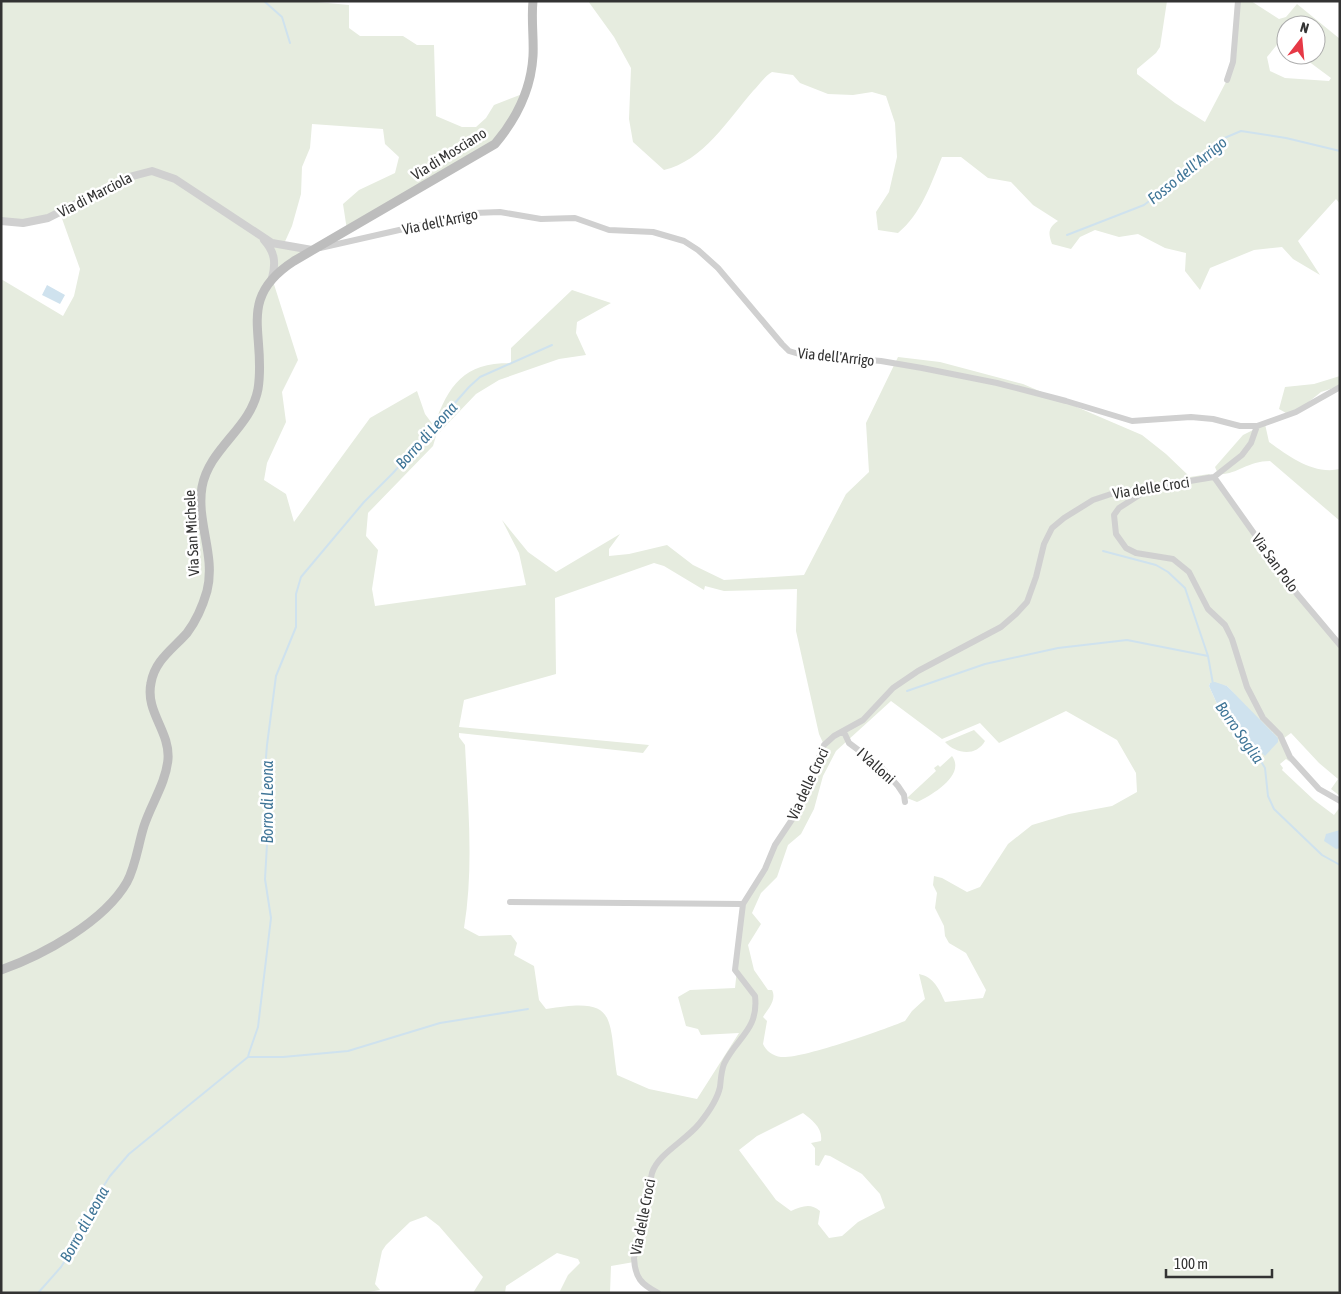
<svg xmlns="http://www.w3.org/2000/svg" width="1341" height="1294" viewBox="0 0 1341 1294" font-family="'Asap Condensed',sans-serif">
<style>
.green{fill:#e6ecdf;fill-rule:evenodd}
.water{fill:#cfe2ee}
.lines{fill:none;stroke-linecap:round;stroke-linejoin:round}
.stream{stroke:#cfe2ee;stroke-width:2}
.minor{stroke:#d0d0d0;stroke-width:6}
.tertiary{stroke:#d0d0d0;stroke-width:8}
.secondary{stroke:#bdbdbd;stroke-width:9}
.labels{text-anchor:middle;stroke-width:5;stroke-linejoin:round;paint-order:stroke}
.street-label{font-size:15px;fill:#333;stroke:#fff}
.water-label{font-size:16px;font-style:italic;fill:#3f7597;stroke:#fff}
</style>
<rect width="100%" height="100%" fill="#fff"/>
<path class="green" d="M1,1H306L349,5V28L360,36H403L417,45H434L436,116L462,127H476L486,118L494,105L525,93L495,144L347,230L343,204L359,190L395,173L399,157L385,144L383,129L312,124L310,148L302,167L301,194L292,226L283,246L312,250L272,278L298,360L282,392L286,422L267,463L264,480L286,494L294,522L370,418L417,391L425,414L434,426C449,384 464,363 511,363V348L572,290L611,303L577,322L576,333L586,355L559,359L499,380L476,394L436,436L433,446L368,513L366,536L378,550L372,589L375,606L526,585L519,553L502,520L528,552L556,572L620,534L609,549V556L629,554L667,545L693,565L724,580L804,575L846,494L869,472L866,423L898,357L940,362L1023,384L1142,435L1166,454L1190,477L1209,474L1214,477L1297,594L1340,645V796L1331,789L1338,779L1319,763L1291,733L1280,741L1290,762L1286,759L1280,764L1283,768L1282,770L1314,800L1334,815L1340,807V1293H658L644,1286L634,1262L611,1266L610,1293H559L568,1275L580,1263L578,1259L557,1253L506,1286L505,1293H473L483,1277L439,1226L426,1216L410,1222L386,1245L382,1251L375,1284L380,1290L363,1293H1V279L63,316L74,296L80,269L60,213L48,218L1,221ZM654,563L664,566L704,590L705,586L724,591L797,589L796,631L819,734L824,745L798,812L771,854L744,904L735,988L690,990L678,997L686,1026L698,1029L701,1035L739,1033L697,1099L649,1089L617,1075C608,1015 618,997 546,1009L539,1000L534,966L514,955L517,943L511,935L479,936L464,928C474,867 468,806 465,745L459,737V733L643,753L649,745L459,727L464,700L556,674L555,598ZM1210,683L1227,686L1261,723L1273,733L1261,754L1222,715L1209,686ZM891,701L942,739L980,723L999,743L1066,711L1117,740L1136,773L1137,792L1112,806L1069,814L1032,825L1008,844L980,887L967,892L942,878L934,876L933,885L937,893L935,908L944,926L945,936L949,943L966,953L986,990L983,998L945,1002C939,989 934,977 919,974L925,999L912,1011L905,1021C883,1030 802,1059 781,1057C773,1056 766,1051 763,1044L767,1021L763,1017C768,1009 777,1000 772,990H768L754,970L748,945L761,924L752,913L761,893L777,877L788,845L801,834L814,809L823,776L836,751ZM803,1113C812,1120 823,1128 821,1141L811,1143L815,1148V1165L819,1166L825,1155L830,1156L862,1174L880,1194L885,1208L858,1222L842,1236L829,1238L818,1224L820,1211C811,1203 802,1206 791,1211L776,1200L739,1150L757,1136Z
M588,1H1167L1160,47L1156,53L1137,69V74L1175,103L1205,122L1227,80L1233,62L1238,1H1251L1279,19L1286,17L1297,4L1340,39V204L1336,199L1298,241L1320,275L1293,259L1282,247L1254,250L1210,268L1200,290L1185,271L1186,253L1165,248L1138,234L1119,237L1095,230L1080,237L1071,249L1052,244C1048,233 1048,228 1058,221L1033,205L1011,182L988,178L961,157H942C931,184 921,214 898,233L878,230L876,212L889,192L897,157L895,123L886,96L872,92L853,95L828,94L800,83L793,75L772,72C765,76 759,85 753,91C728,120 703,161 664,170L633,142L629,119L631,68L614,37ZM1286,25H1316V55H1300L1331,78L1329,81L1285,78L1270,71L1267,57L1281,40L1286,45Z
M1340,376V386L1321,392L1300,409L1286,413L1279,409L1285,387L1314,384Z
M1265,424L1269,442C1289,456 1313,475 1340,469V521L1270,461C1247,461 1235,476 1218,474L1215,467L1243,435Z
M974,730L985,741C976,757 956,754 945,742Z
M952,756C966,775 932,795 917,802L907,798L936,771L934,768L938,765L940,767Z"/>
<path class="water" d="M47,285L65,295L60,304L42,295Z
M1215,682L1227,686L1278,738V742L1265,756L1222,715L1209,686L1210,683Z
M1340,830V848L1336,849L1324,841L1326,834Z"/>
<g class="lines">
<path class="stream" d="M264,1L282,17L290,43
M1067,235L1144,205L1164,190L1222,139L1241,131L1286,138L1340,151
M1103,551L1156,565L1168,572L1185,588L1208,656L1213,684
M907,691L985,664L1058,648L1127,640L1208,656
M1248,740L1265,768L1268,796L1274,809L1322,855L1340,865
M248,1057H283L348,1051L440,1023L528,1009
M38,1293L61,1267L73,1248L96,1198L110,1176L129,1154L248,1057L249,1053L258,1027L271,918L265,879L268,827L263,794L267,745L276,676L296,627V594L301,577L364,502L393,473L469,387L480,377L552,345"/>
<path class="minor" d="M1227,80L1233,62L1238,1
M320,248L474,213L500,212L541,219L575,218L609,230L653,232L684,241L698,250L718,268L782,344L789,351L799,354L881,361L922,368L997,383L1066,401L1132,421L1191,417L1213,419L1240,426H1257L1296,412L1340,387
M1214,477L1297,594L1340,645
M1147,490L1119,508L1114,515L1116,534L1126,548L1136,553L1173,559L1189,572L1208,609L1225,625L1232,639L1247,687L1263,718L1280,735L1290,757L1319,789L1340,801
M844,732L849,743L881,767L898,786L904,795L905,802
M510,902L743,904
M658,1293C641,1284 635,1278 634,1258L652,1173C658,1154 685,1141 699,1124C708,1113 717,1101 720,1087C721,1079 721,1072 724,1064C736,1038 759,1030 755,996L735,970L743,904L765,869L775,845L797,812L824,745L834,736L863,720L893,688L918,671L1001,627L1016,614L1027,602L1036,577L1044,544L1052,528L1064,518L1093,500L1111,494L1214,477L1242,455L1251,443L1257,426"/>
<path class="tertiary" d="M1,221L23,223L48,218L129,177L152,171L175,179L272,243L312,250
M264,240C275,252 276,263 272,278"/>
<path class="secondary" d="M1,970C43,955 104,922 127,882C136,865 138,845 144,826C151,804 166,783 168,759C170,731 145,712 151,683C155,660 173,649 187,633C196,621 203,605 207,591C216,555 196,522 202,487C209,448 251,428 258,389C267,335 235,299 294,261L495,144C517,118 531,90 533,56C534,38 531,19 533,1"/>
</g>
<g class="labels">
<g class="street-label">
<text transform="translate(449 154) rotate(-32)" y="5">Via di Mosciano</text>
<text transform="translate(95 195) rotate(-27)" y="5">Via di Marciola</text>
<text transform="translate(440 222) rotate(-12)" y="5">Via dell'Arrigo</text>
<text transform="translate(836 357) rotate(6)" y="5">Via dell'Arrigo</text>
<text transform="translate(1151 488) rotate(-9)" y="5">Via delle Croci</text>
<text transform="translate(192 533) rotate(-93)" y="5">Via San Michele</text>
<text transform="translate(1275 563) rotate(54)" y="5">Via San Polo</text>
<text transform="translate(876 766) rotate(42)" y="5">I Valloni</text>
<text transform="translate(808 784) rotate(-65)" y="5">Via delle Croci</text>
<text transform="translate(643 1217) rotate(-79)" y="5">Via delle Croci</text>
</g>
<g class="water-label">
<text transform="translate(1187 170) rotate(-39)" y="6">Fosso dell'Arrigo</text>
<text transform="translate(426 435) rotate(-48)" y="6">Borro di Leona</text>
<text transform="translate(1240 732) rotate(55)" y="6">Borro Soglia</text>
<text transform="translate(267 802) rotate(-90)" y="6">Borro di Leona</text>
<text transform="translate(84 1224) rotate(-61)" y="6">Borro di Leona</text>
</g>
</g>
<rect width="1341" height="1294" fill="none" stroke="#333333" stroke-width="5"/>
<g transform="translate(1301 40) rotate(16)"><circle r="24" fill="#ffffff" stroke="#adadad"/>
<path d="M0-4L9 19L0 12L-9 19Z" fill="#e63946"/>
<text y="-8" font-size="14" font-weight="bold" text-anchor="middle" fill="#333333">N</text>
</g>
<path d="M1166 1269v8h106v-8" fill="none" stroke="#333333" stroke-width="2.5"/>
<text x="1174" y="1269" font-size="15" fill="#333333" stroke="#ffffff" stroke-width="4" paint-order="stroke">100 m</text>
</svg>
